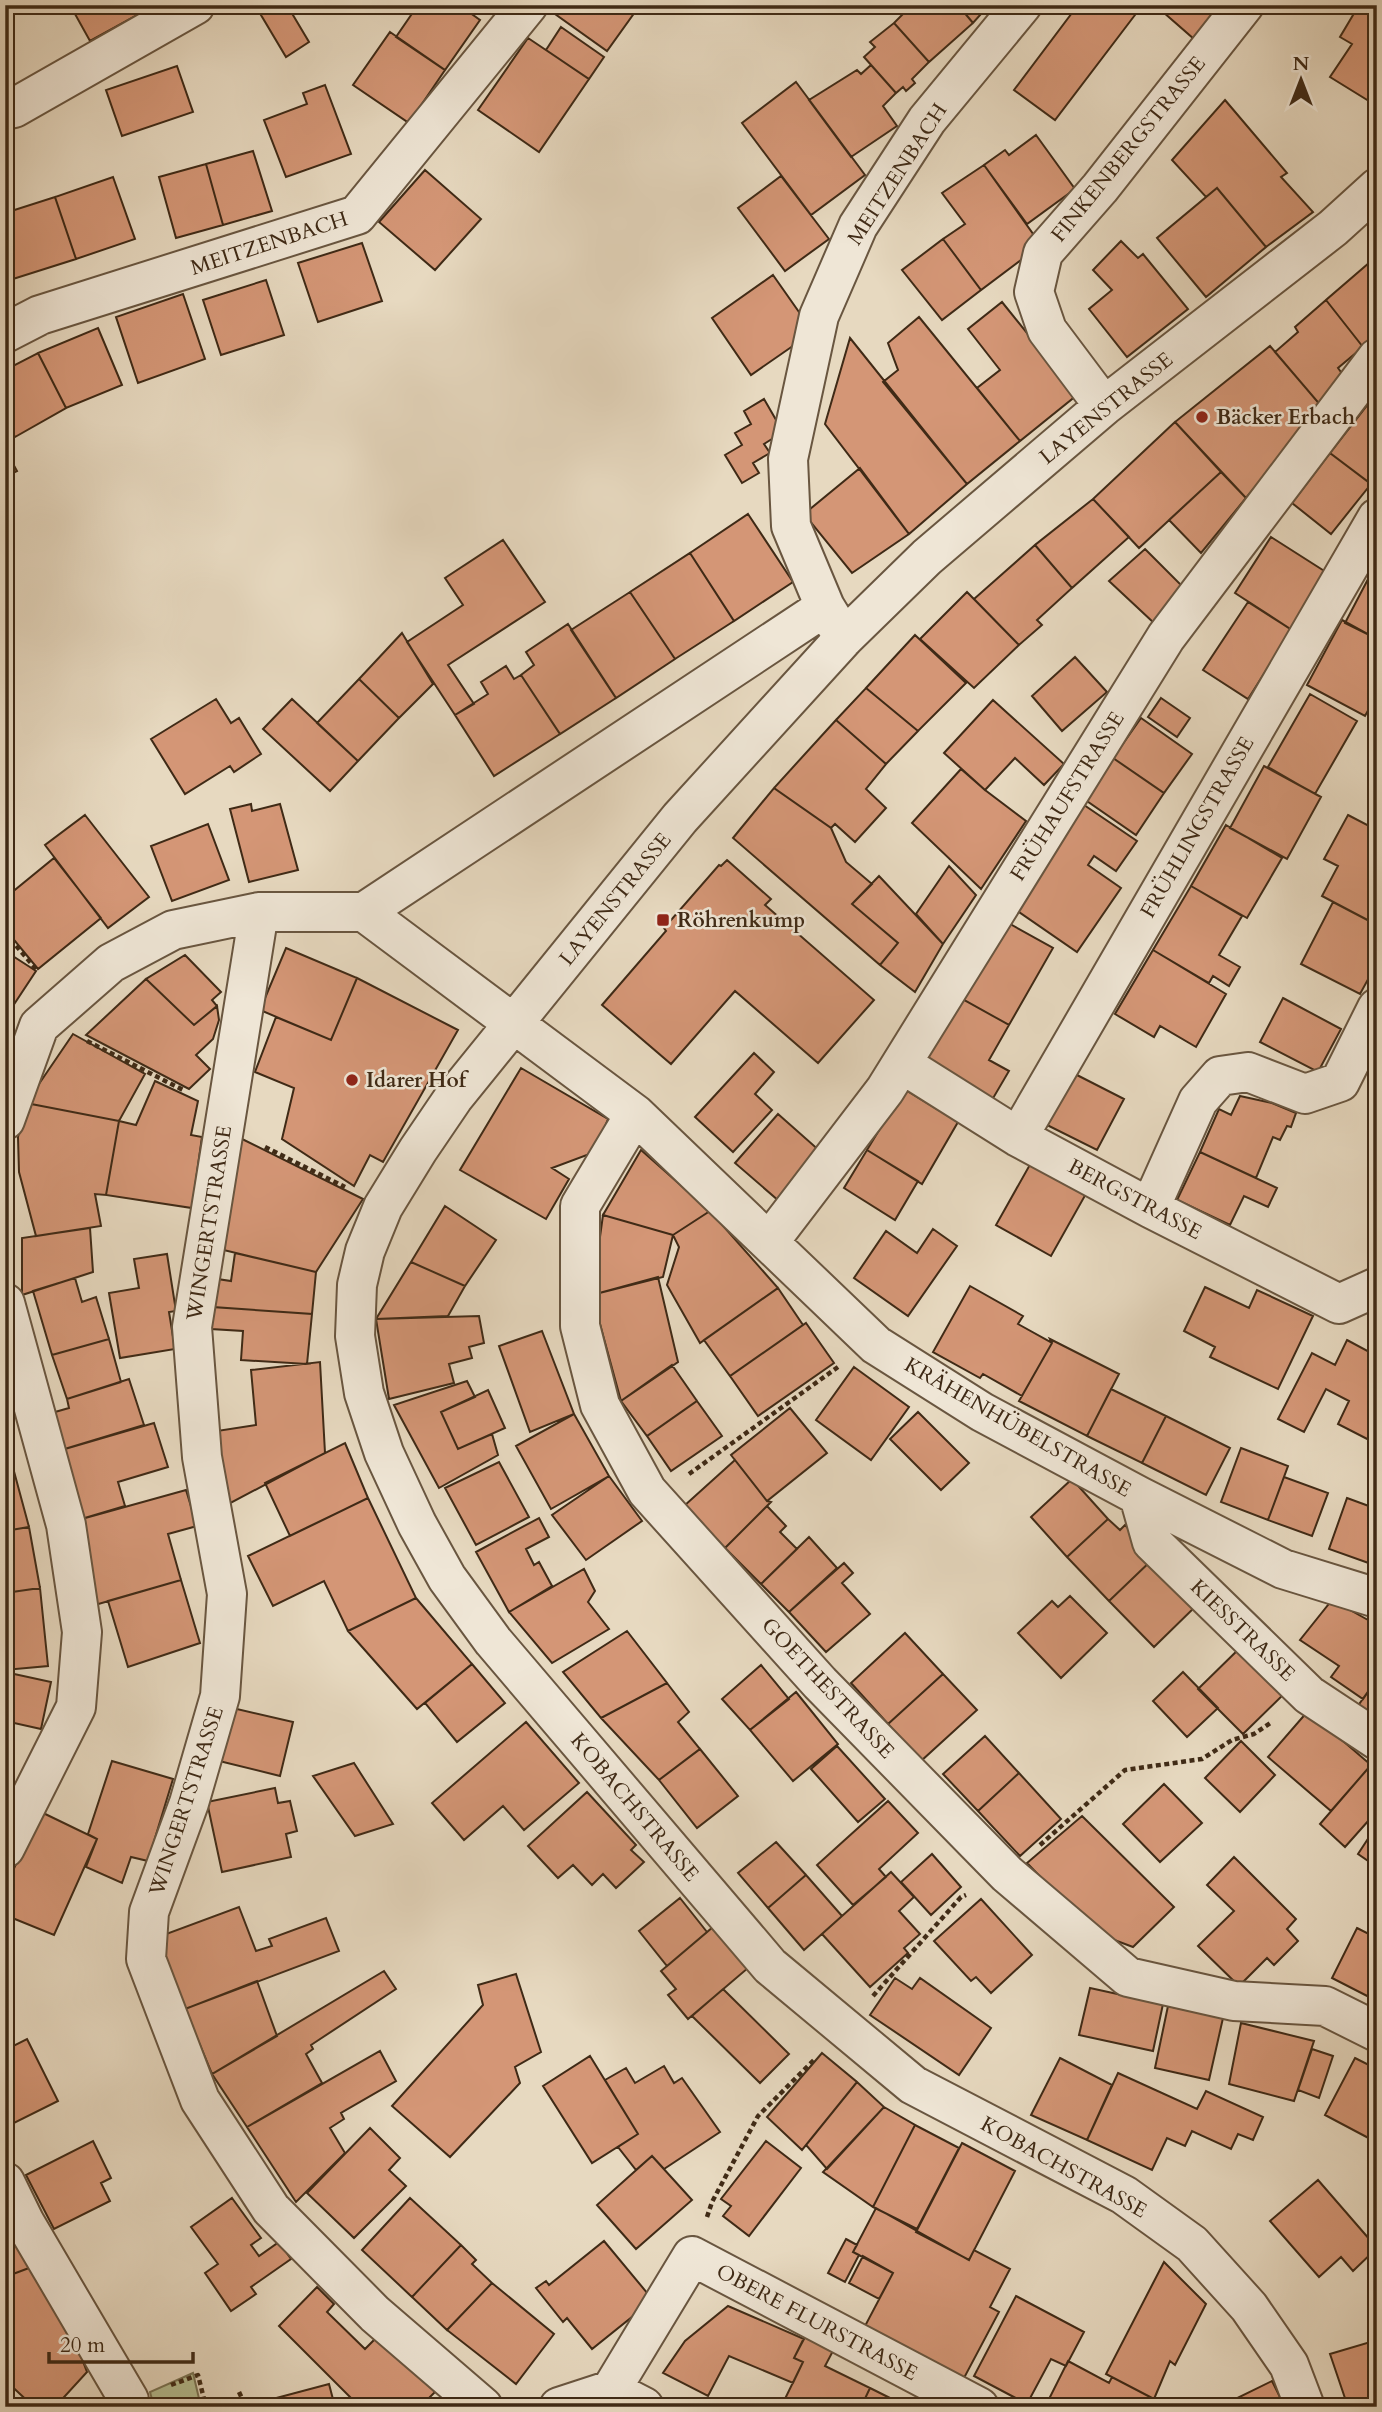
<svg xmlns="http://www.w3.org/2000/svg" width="1382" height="2412" viewBox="0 0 1382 2412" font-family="Cardo,serif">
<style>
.green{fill:#b6bf92;stroke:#7a7454;stroke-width:2}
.building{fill:#d49676;stroke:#3f2a16;stroke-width:2}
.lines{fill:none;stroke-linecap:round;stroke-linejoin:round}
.minor-casing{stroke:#695640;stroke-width:42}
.path{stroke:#3f2a16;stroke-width:4.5;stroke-dasharray:5 3.5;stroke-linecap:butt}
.minor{stroke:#efe6d6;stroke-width:38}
.poi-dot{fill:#8f2418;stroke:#efe6d6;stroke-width:2.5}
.labels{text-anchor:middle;stroke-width:5;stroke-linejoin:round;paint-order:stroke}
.street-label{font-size:21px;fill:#3f2a16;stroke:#efe6d6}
.poi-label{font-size:21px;font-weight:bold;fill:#3f2a16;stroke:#efe6d6;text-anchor:start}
</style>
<rect width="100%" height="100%" fill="#e7d9c0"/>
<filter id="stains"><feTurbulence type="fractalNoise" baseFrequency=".00286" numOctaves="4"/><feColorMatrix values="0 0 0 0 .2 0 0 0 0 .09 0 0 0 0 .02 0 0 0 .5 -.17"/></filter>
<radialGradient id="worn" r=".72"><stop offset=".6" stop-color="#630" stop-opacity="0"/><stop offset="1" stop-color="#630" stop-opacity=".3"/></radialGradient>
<path class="green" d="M193,2373L201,2407H154L150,2392Z"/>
<path class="building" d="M70,5H151L152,7L90,41Z
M278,5H287L309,42L286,57L261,15Z
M418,5H459L480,20L445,70L396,37Z
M551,5H640L607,51L548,9Z
M893,5H958L973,23L929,62L894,23L902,15Z
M958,5H989L973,23Z
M1078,5H1131L1138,11L1055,120L1014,90Z
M1155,5H1224L1194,39Z
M1359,5H1377V106L1330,77L1352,44L1340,37Z
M894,23L929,62L912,79L915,83L906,91L903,87L896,93L864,57L875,47L870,42Z
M561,27L604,57L589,79L546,50Z
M390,32L445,70L409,123L353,85Z
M528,38L589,79L539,152L478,110Z
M871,65L896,93L883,106L897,126L851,157L809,100L857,70L861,74Z
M177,66L193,112L122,136L106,90Z
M796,82L865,175L811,215L742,123Z
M325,85L351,154L286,177L264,120L307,104L303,93Z
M1225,100L1287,173L1281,177L1313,212L1266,247L1217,188L1206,197L1172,160Z
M1036,135L1075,189L1027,224L984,165L1005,150L1009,155Z
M253,151L272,211L223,225L206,164Z
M206,164L223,225L176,238L159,177Z
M984,165L1041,245L981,290L943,239L965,224L942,193Z
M425,170L481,219L435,270L379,222Z
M781,176L829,239L785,271L738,208Z
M113,177L135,239L76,259L55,197Z
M1217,188L1266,247L1206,297L1157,238Z
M55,197L76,259L13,279L5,257V213Z
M943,239L981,290L942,320L902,270Z
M1121,241L1138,258L1143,254L1188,309L1127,357L1089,309L1112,290L1093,270Z
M362,243L382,301L318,322L298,263Z
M1377,256V332L1363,347L1326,300Z
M773,275L813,332L751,375L712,318Z
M266,280L284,335L221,355L203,300Z
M183,294L205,359L138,383L116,317Z
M1326,300L1363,347L1338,368L1346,379L1322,407L1275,352L1298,332L1295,327Z
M1002,302L1077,395L1020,441L977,388L1000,370L968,329Z
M919,317L1020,441L967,484L883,382L898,370L888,343Z
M98,328L122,385L66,408L38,353Z
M850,338L967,484L909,534L825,424Z
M1270,346L1322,407L1246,498L1175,422Z
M38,353L66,408L15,437L5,421V370Z
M764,399L783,432L764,444L770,453L753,463L759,473L742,483L725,455L742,445L735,433L751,424L744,411Z
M1369,403L1377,409V476L1371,484L1330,453Z
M1175,422L1221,472L1139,548L1093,499Z
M5,449L17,471L5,477Z
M1330,453L1371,484L1331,534L1292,503Z
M860,468L909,534L852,573L804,514Z
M1221,472L1246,498L1201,553L1169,520Z
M1093,499L1129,537L1072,588L1035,545Z
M748,514L793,582L734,621L690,553Z
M1271,537L1329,574L1292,630L1235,593Z
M503,540L545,602L448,665L474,704L455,715L407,642L463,605L445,578Z
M1035,545L1072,588L1037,620L1042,625L1019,645L974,599Z
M1145,549L1184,588L1154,623L1109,581Z
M690,553L734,621L675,659L630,592Z
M1377,562V639L1345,623Z
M630,592L675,659L616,698L571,630Z
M967,592L1019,645L974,688L920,639Z
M1248,602L1292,630L1248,699L1203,670Z
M1342,620L1377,639V694L1365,716L1307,685Z
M568,624L616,698L560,734L521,675L534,665L526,652Z
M402,633L433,684L399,718L359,679Z
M915,635L966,683L918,731L866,688Z
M1075,657L1107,692L1062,731L1032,696Z
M506,666L514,679L521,675L560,734L494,776L455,715L488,694L481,682Z
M359,679L399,718L358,761L317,723Z
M866,688L918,731L886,764L836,720Z
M1310,694L1357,721L1315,794L1268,767Z
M1161,698L1190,718L1177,737L1148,717Z
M216,699L231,723L239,718L261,754L234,772L230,766L185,794L151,739Z
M292,699L358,761L330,791L263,729Z
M993,700L1064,764L1044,785L1015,758L985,790L944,753Z
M1141,718L1192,754L1164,793L1113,758Z
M836,720L886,764L866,789L886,808L855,842L835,824L831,828L774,788Z
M1113,758L1164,793L1136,835L1084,799Z
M1264,766L1321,797L1287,859L1230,828Z
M961,769L985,790L1026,821L981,889L912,823Z
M774,788L831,828L846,862L872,884L852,904L898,943L880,965L733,838Z
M251,804L252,811L280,804L298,870L249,882L230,809Z
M1084,805L1137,841L1116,871L1094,856L1088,865L1121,888L1077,952L1013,908Z
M85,815L149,897L108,928L45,845Z
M1348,815L1377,830V925L1322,896L1338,866L1324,859Z
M208,824L229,880L172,901L151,846Z
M1226,825L1282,858L1247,918L1191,886Z
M54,858L101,918L38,969L5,929V898Z
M727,860L771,899L765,905L874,1000L818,1063L735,991L671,1064L602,1005L666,931L664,928L719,865L721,866Z
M949,866L976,895L943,944L916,914Z
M879,876L943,944L915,992L880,965L898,943L852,904Z
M1191,886L1242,916L1219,955L1240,967L1229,986L1213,976L1209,983L1153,950Z
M1333,902L1377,925V963L1360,994L1301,964Z
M1003,920L1053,948L1009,1025L959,997Z
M286,948L357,978L331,1040L260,1010Z
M1153,950L1226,994L1196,1047L1160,1026L1154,1037L1115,1014Z
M5,951L36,971L5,1018Z
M185,955L221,992L212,1000L217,1006L194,1025L146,979Z
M357,978L458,1030L383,1162L370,1155L354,1186L282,1139L294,1088L255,1072L276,1017L331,1040Z
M146,979L194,1025L217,1006L219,1020L213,1039L196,1055L210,1069L189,1089L86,1035Z
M959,997L1009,1025L989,1060L1009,1071L992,1100L922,1060Z
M1283,998L1341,1029L1318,1072L1260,1042Z
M73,1034L145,1074L119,1121L26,1103Z
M754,1053L774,1072L755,1094L772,1110L733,1152L695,1117Z
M521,1068L608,1119L595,1152L552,1168L569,1179L546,1219L460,1170Z
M1073,1073L1124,1099L1097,1150L1047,1125Z
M155,1081L198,1101L191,1135L202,1137L192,1208L106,1195L119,1121L136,1125Z
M904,1089L958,1122L922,1184L867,1150Z
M1240,1096L1272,1103L1296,1113L1291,1127L1287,1126L1280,1140L1273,1137L1256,1178L1200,1152L1219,1109L1231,1115Z
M26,1103L119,1121L106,1195L95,1194L101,1226L36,1236L19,1172L18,1137Z
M778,1114L821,1152L779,1201L735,1163Z
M232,1134L363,1199L316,1272L211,1247Z
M641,1150L710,1211L673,1235L603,1215Z
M867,1150L918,1181L895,1220L844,1188Z
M1200,1152L1277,1188L1268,1207L1244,1196L1230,1225L1177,1200Z
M1032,1161L1087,1192L1051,1256L996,1225Z
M445,1206L496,1240L465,1286L411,1262Z
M710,1211L778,1288L700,1343L667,1285L679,1247L673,1235Z
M603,1215L673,1235L663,1277L592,1295Z
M90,1228L93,1272L22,1295V1238Z
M933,1229L957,1246L908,1316L854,1278L886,1231L917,1253Z
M235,1253L316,1272L312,1314L198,1306L204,1277L231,1281Z
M167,1254L176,1311L169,1312L175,1349L120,1358L109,1293L139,1288L134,1259Z
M411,1262L465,1286L448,1316L376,1319Z
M658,1277L678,1362L621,1401L592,1295Z
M75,1278L82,1302L96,1297L109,1339L52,1355L33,1291Z
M970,1286L1023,1316L1018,1324L1052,1343L1022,1396L983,1374L980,1378L933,1352Z
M1205,1287L1249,1308L1257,1290L1313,1316L1278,1389L1210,1357L1215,1347L1184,1331Z
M778,1288L803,1325L730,1376L704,1340Z
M213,1307L312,1314L307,1364L241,1360L243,1331L211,1329Z
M479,1316L484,1343L469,1347L472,1358L449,1364L454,1383L389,1399L376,1319Z
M806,1323L834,1363L758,1416L730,1376Z
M542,1331L574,1414L530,1432L499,1346Z
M109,1339L121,1382L67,1399L52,1355Z
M1050,1339L1119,1374L1087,1436L1019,1401L1052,1343Z
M1347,1340L1377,1356V1444L1338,1424L1349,1401L1326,1389L1304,1432L1278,1419L1312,1353L1335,1365Z
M320,1362L325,1453L221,1508L204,1433L256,1425L251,1370Z
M672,1365L697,1401L647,1436L621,1401Z
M854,1367L909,1407L871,1460L816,1420Z
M129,1379L144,1425L58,1451L48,1414L69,1408L67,1399Z
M467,1381L475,1397L441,1412L458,1449L492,1434L498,1455L439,1488L394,1405Z
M1111,1389L1166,1416L1142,1463L1087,1436Z
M488,1390L505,1428L458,1449L441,1412Z
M697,1401L722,1436L671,1471L647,1436Z
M790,1408L827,1453L767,1501L731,1455Z
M918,1412L969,1463L941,1490L890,1439Z
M574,1414L609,1476L551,1509L516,1446Z
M1166,1416L1230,1448L1206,1495L1142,1463Z
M154,1423L168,1467L118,1482L125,1506L78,1520L58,1451Z
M5,1438L29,1527L5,1531Z
M345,1443L368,1498L290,1536L265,1483Z
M1241,1448L1288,1466L1268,1520L1221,1502Z
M735,1460L767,1501L771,1502L725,1548L684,1506Z
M499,1462L529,1517L476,1545L445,1488Z
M609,1476L642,1521L586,1560L552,1515Z
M1284,1477L1328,1493L1312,1536L1268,1520Z
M1072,1479L1108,1519L1067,1557L1031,1517Z
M186,1490L197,1526L168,1534L181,1580L95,1605L78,1520Z
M368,1498L416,1598L348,1631L324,1581L273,1606L248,1556Z
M1347,1498L1377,1509V1566L1329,1549Z
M767,1506L786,1526L780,1532L797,1549L761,1584L725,1548Z
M539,1518L549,1537L526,1549L534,1565L539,1562L552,1586L509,1612L476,1552Z
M1108,1519L1120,1530L1125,1525L1155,1557L1109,1601L1067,1557Z
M29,1527L40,1588L5,1593V1531Z
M809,1537L837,1568L789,1612L761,1584Z
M1155,1557L1199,1603L1154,1647L1109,1601Z
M844,1563L853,1573L842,1583L870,1614L826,1652L789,1612Z
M584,1569L595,1591L588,1602L609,1629L552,1663L509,1612Z
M181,1580L200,1643L128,1667L108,1601Z
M40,1588L48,1666L5,1670V1593Z
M1070,1596L1107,1633L1061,1678L1018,1633L1052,1601L1058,1607Z
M416,1598L472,1664L417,1709L348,1631Z
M1332,1600L1377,1625V1679L1363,1699L1331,1677L1339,1666L1300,1640Z
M627,1631L667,1683L601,1718L563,1672Z
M905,1633L943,1674L888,1724L851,1683Z
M1244,1644L1289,1689L1243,1734L1198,1689Z
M472,1664L505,1703L457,1742L425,1703Z
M761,1665L789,1699L750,1730L722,1699Z
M5,1672L51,1682L41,1729L5,1721Z
M1183,1672L1218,1708L1187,1737L1153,1701Z
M943,1674L977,1710L921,1761L888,1724Z
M1377,1679V1724L1355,1710Z
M667,1683L689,1712L678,1722L700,1749L659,1780L601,1718Z
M796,1692L838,1744L793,1781L750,1730Z
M224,1706L293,1722L280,1776L211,1759Z
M1308,1711L1371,1765L1331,1811L1268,1757Z
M526,1722L579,1783L524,1830L503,1806L464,1840L432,1803Z
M5,1730L11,1731L5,1759Z
M985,1736L1019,1773L978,1811L943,1774Z
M1241,1741L1275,1775L1240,1812L1205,1778Z
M837,1746L885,1799L858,1822L811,1769Z
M700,1749L738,1796L697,1828L659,1780Z
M112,1761L173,1779L148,1861L131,1857L122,1883L86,1867L97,1839L88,1834Z
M354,1763L393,1824L355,1836L313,1776Z
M1371,1765L1377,1770V1811L1345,1847L1320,1824Z
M1019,1773L1061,1819L1020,1856L978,1811Z
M1164,1784L1202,1823L1160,1862L1123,1824Z
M275,1788L278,1803L290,1801L297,1831L286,1834L291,1857L222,1872L207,1802Z
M587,1792L636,1845L631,1850L644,1862L616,1888L603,1874L592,1885L573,1865L558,1878L528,1846Z
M888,1801L918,1833L879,1869L886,1877L853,1905L817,1865Z
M39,1811L97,1839L54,1935L5,1915V1889Z
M1082,1816L1174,1907L1133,1947L1093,1932L1027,1863Z
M1377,1825V1867L1358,1854Z
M776,1842L806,1875L768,1908L738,1873Z
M932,1854L961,1887L931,1915L901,1882Z
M1234,1857L1296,1919L1287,1929L1298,1941L1274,1965L1267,1958L1239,1986L1198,1946L1234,1911L1207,1885Z
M891,1872L914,1897L899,1911L920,1934L904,1948L908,1953L870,1987L822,1934Z
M806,1875L842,1916L804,1950L768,1908Z
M680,1898L707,1932L667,1966L639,1931Z
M981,1899L1032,1955L991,1993L976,1977L971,1981L934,1941Z
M239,1907L256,1951L272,1946L269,1939L326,1918L339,1951L185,2009L158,1937Z
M713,1927L748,1968L688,2019L668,1995L676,1989L661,1971Z
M1357,1928L1377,1938V2001L1332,1978Z
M384,1971L396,1989L311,2045L313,2049L306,2054L322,2083L247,2127L212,2074Z
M516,1974L541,2052L515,2067L520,2083L450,2157L392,2106L483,2005L478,1985Z
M895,1978L912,1989L920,1978L991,2028L959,2075L870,2015Z
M257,1981L277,2036L212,2074L185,2009Z
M1090,1988L1163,2004L1153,2051L1079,2035Z
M723,1989L789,2054L760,2083L692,2016Z
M1168,2006L1223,2018L1209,2080L1155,2068Z
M1241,2023L1314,2041L1294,2101L1229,2084Z
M27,2039L58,2101L8,2126L5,2120V2050Z
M1312,2049L1333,2056L1319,2098L1298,2090Z
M380,2051L396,2081L341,2113L344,2119L330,2128L345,2153L296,2202L247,2127Z
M822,2053L857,2082L802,2150L767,2117Z
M590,2056L638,2134L592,2163L543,2086Z
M1060,2058L1112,2085L1087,2140L1031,2115Z
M1355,2058L1377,2069L1376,2142L1325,2115Z
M664,2066L674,2083L682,2078L720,2132L664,2169L652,2156L636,2170L618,2147L638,2134L605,2080L626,2068L635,2083Z
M1118,2073L1197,2109L1206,2091L1263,2117L1253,2140L1238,2134L1231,2149L1192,2131L1185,2146L1167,2138L1152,2170L1087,2140Z
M857,2082L884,2107L827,2169L806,2145Z
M884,2107L915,2125L873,2207L823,2172Z
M915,2125L959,2148L917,2229L873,2207Z
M370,2128L400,2158L389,2170L406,2186L354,2238L307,2193Z
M93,2141L111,2178L101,2183L110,2201L54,2229L26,2175Z
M766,2141L801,2168L749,2236L723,2216L731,2206L721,2199Z
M962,2143L1015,2171L969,2260L916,2232Z
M652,2156L692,2200L636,2249L597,2205Z
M1318,2180L1377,2248L1353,2271L1341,2257L1319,2277L1270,2221Z
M232,2198L261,2238L251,2245L259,2256L279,2242L291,2259L251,2287L256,2294L231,2311L205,2273L218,2264L191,2227Z
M410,2198L461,2245L412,2297L362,2250Z
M5,2208L45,2262L5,2277Z
M876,2208L969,2260L974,2250L1010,2269L990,2307L999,2312L964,2378L865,2326L893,2273L853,2252Z
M846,2239L857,2245L853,2252L859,2255L845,2282L828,2273Z
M604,2241L653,2300L592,2349L567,2318L563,2322L536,2288L546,2281L549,2285Z
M461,2245L476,2260L472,2264L492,2283L447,2330L412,2297Z
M863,2256L893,2273L879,2299L849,2283Z
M45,2262L87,2372L55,2407H34L5,2380V2277Z
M1164,2262L1206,2304L1175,2365L1170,2361L1154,2399L1106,2374Z
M492,2283L554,2334L516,2384L447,2330Z
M317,2287L334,2304L327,2312L365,2349L379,2335L435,2392L420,2407H360L279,2326Z
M1016,2296L1084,2332L1066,2366L1051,2359L1027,2404L974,2376Z
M728,2306L804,2339L794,2358L803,2362L793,2383L729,2356L708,2396L663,2373L685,2341Z
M805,2336L834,2349L825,2366L870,2388L861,2407H781L803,2362L794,2358Z
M1377,2340V2407H1348L1330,2354Z
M1068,2361L1109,2383L1112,2377L1154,2399L1149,2407H1045Z
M1272,2381L1285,2407H1219Z
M329,2384L335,2407H266L265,2401Z
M870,2388L908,2407H861Z
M1154,2399L1168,2407H1149Z"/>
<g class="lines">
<defs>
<path id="minor" d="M5,110L14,108L195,5
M5,333L40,315L357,215L528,5
M1104,406L1047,330L1034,292L1043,253L1100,188L1244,5
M825,607L791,526L788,459L819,316L858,226L927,120L1022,5
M259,912L192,1327L202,1457L227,1594L220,1696L189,1803L149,1912L146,1959L200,2100L271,2209L375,2314L483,2407
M364,912L635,1114L876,1345L982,1412L1139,1496L1283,1569L1377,1598
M902,1064L1018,1137L1150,1208L1339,1304L1377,1287
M635,1114L580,1206V1326L600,1405L647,1491L820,1683L1007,1874L1128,1977L1234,2001L1325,2006L1377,2032
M5,1120L39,1026L111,963L173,930L259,912H364L825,607L844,638
M1018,1137L1377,518
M1150,1208L1198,1101L1220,1076L1248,1072L1305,1094L1340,1082L1377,1008
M769,1242L885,1090L1166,637L1377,358
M5,1303L66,1525L82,1632L76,1707L5,1848
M1139,1496L1152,1542L1309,1695L1377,1740
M5,2182L25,2223L129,2400L128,2407
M611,2390L644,2407
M559,2407L611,2390L692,2256L979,2407
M1305,2407L1289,2365L1249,2307L1192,2244L1124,2195L913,2085L770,1966L493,1641L447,1578L417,1524L384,1453L364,1393L355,1336L357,1285L365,1251L383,1207L418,1150L454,1097L680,818L844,638L927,557L1104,406L1333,228L1377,188"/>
</defs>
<use href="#minor" class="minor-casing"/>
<path class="path" d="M5,933L37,970
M87,1041L185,1091
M265,1147L345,1187
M689,1474L838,1367
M1040,1845L1125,1770L1202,1759L1232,1740L1254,1734L1272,1722
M873,1996L961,1897L966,1895
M707,2217L712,2202L758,2116L815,2059
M171,2385L198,2375L206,2407
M239,2392L246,2407"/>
<use href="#minor" class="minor"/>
</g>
<g class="poi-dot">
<circle cx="1202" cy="417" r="7"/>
<rect x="656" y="913" width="14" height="14" rx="3.5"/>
<circle cx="352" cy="1080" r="7"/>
</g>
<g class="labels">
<g class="street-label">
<text transform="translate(1128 149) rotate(-51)" y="7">FINKENBERGSTRASSE</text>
<text transform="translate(897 174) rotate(-57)" y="7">MEITZENBACH</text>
<text transform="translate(269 243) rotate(-18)" y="7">MEITZENBACH</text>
<text transform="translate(1106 408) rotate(-39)" y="7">LAYENSTRASSE</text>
<text transform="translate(1067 796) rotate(-58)" y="7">FRÜHAUFSTRASSE</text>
<text transform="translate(1197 827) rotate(-60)" y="7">FRÜHLINGSTRASSE</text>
<text transform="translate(615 899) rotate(-51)" y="7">LAYENSTRASSE</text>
<text transform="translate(1135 1199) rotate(28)" y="7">BERGSTRASSE</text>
<text transform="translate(209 1223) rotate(-81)" y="7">WINGERTSTRASSE</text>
<text transform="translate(1018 1427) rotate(30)" y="7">KRÄHENHÜBELSTRASSE</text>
<text transform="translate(1243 1630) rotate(44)" y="7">KIESSTRASSE</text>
<text transform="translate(828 1688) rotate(47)" y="7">GOETHESTRASSE</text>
<text transform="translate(186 1801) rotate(-72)" y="7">WINGERTSTRASSE</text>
<text transform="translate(635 1807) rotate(50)" y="7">KOBACHSTRASSE</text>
<text transform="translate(1064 2167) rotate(29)" y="7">KOBACHSTRASSE</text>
<text transform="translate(817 2322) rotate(28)" y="7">OBERE FLURSTRASSE</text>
</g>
<g class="poi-label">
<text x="1216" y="424">Bäcker Erbach</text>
<text x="677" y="927">Röhrenkump</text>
<text x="366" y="1087">Idarer Hof</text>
</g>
</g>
<rect width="1382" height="2412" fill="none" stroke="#e7d9c0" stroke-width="28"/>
<rect x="7" y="7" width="1368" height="2398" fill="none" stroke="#3f2a16" stroke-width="3.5"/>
<rect x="14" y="14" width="1354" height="2384" fill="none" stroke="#3f2a16" stroke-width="2"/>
<g transform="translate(1301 80)" stroke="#efe6d6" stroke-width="5" paint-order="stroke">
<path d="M0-5L12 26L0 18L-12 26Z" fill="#3f2a16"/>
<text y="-10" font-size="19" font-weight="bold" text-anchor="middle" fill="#3f2a16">N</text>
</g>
<path d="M49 2352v10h144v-10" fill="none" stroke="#3f2a16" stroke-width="3.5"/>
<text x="60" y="2352" font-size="21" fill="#3f2a16" stroke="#efe6d6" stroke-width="5" paint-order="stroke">20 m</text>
<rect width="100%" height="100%" filter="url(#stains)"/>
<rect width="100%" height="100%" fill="url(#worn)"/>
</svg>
